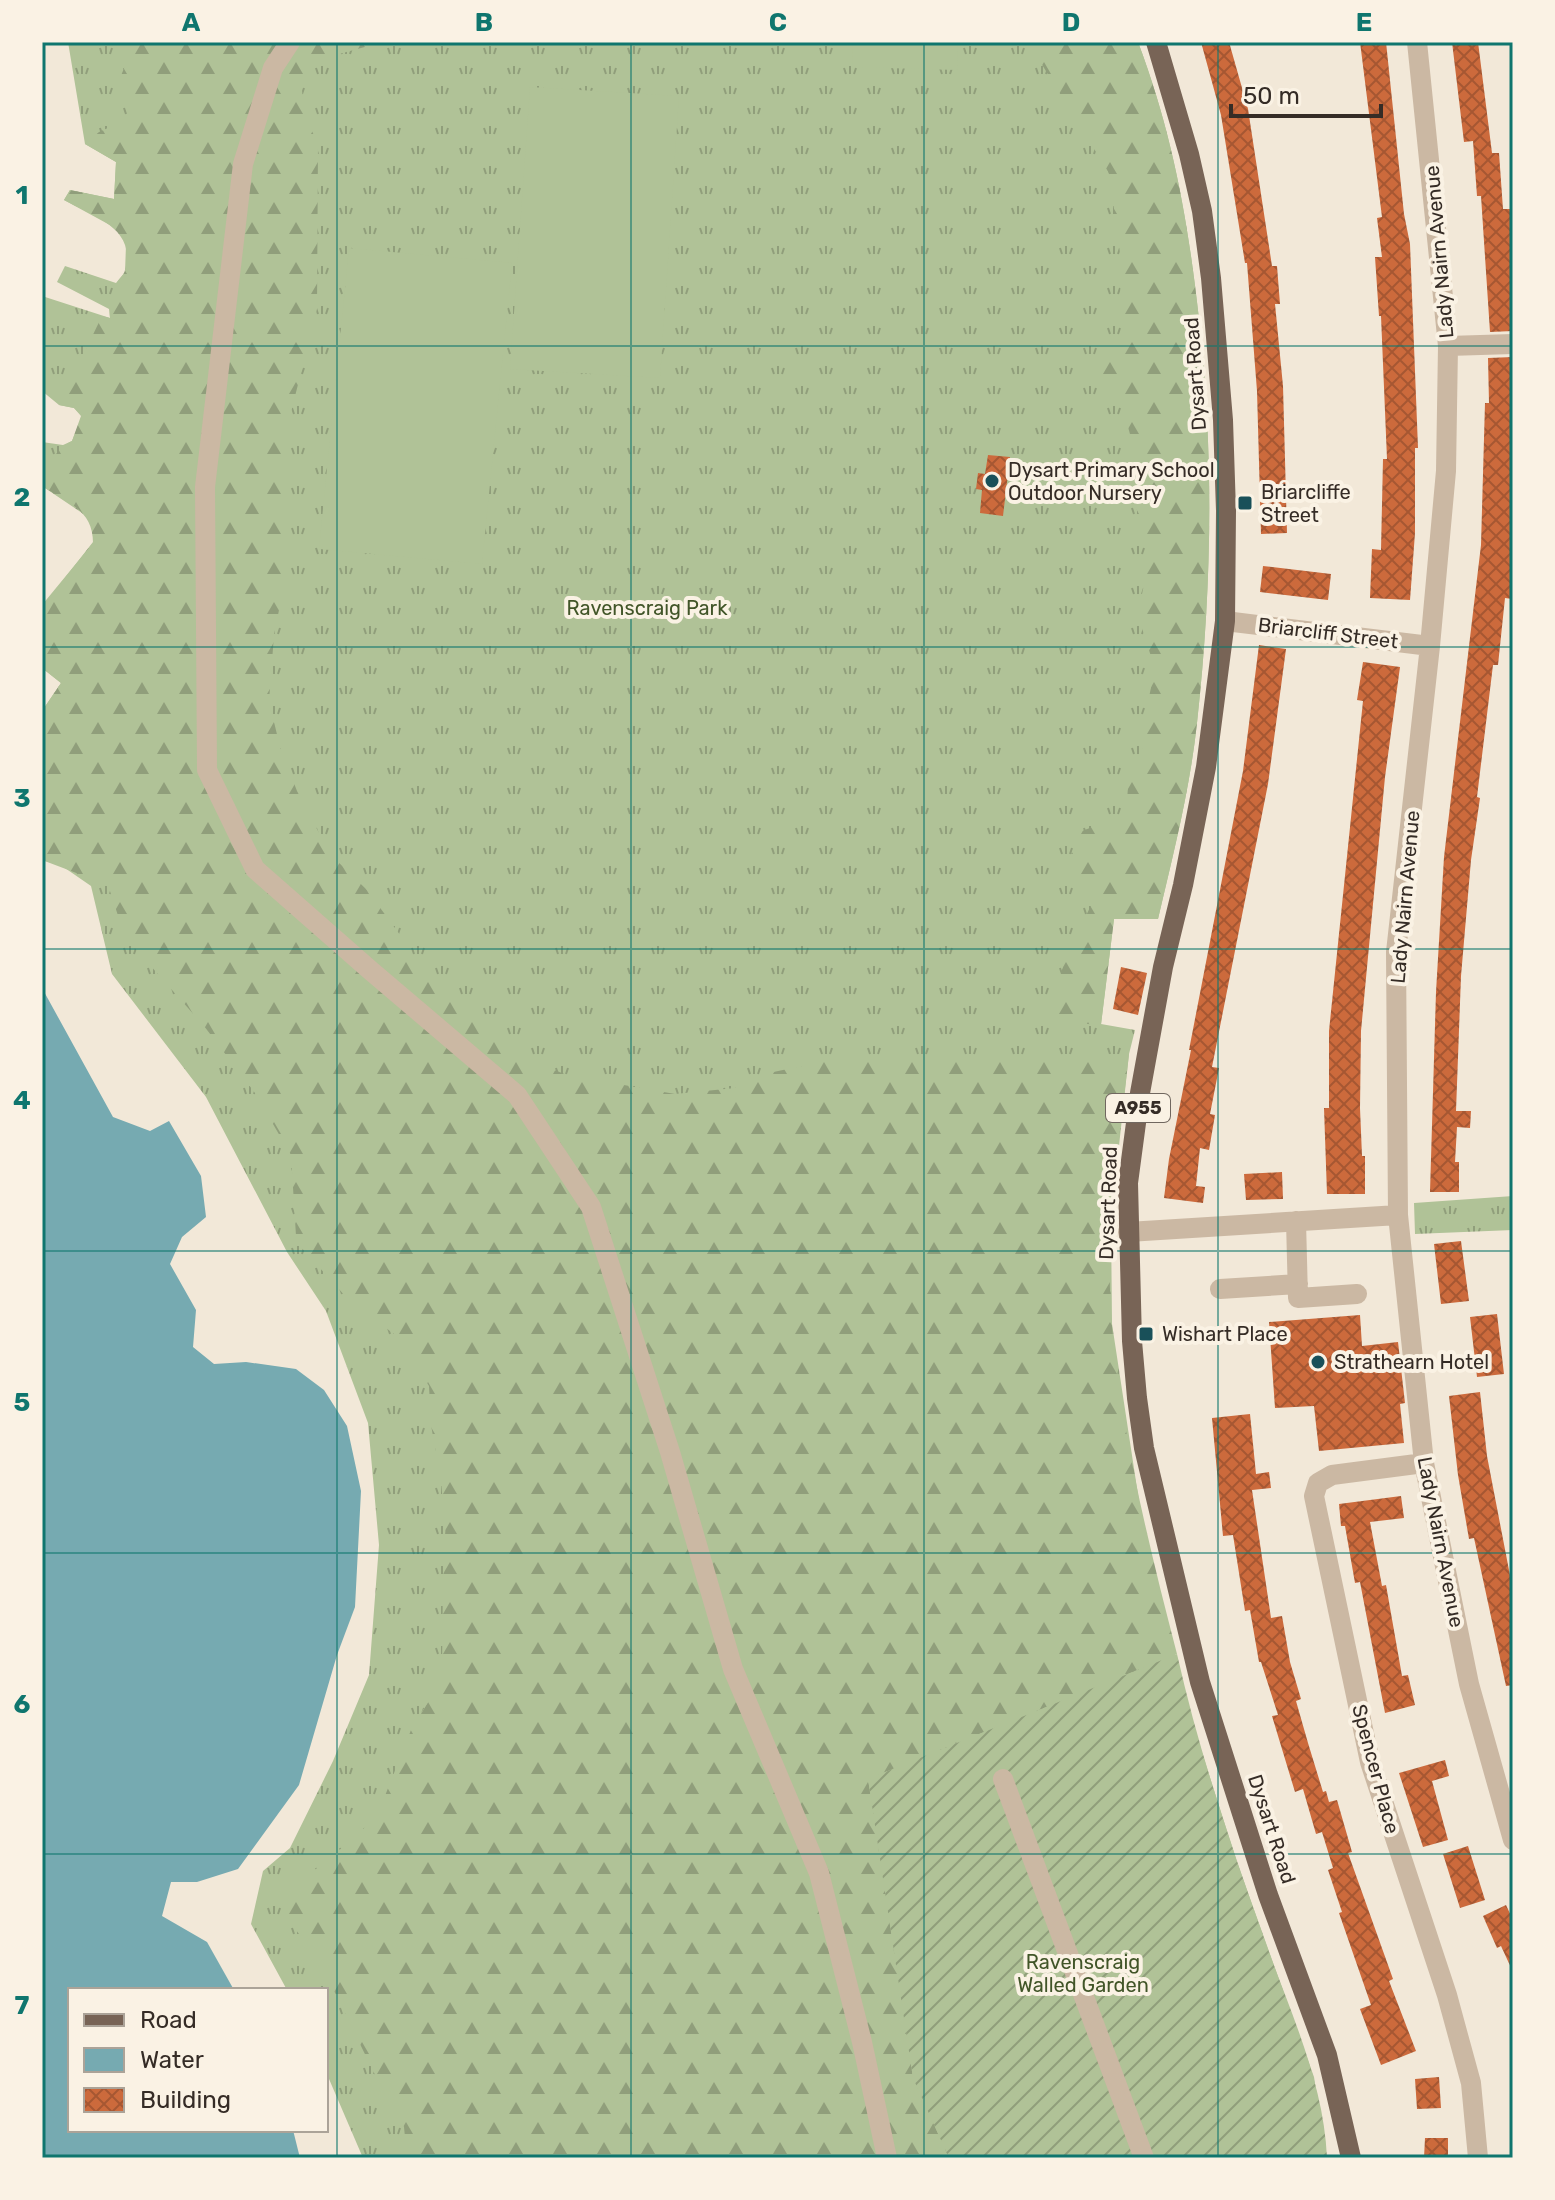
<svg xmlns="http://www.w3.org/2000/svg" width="1555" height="2200" viewBox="0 0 1555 2200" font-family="Rubik,sans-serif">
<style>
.grass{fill:url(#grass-tufts)}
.forest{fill:url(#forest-firs)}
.garden{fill:url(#garden-furrows)}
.pitch{fill:#b0c297}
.water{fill:#76aab1}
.building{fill:url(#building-cross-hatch)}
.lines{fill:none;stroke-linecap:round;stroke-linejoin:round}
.minor{stroke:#cbb8a3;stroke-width:20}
.major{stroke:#786456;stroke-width:20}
.grid{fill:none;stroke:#0f766e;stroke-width:2;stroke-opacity:0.55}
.poi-dot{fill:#195059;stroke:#faf2e4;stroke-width:3}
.labels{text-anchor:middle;stroke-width:8;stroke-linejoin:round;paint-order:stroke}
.shield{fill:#faf2e4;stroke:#70675f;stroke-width:2}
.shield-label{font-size:18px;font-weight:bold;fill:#352c26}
.street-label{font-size:20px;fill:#352c26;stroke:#faf2e4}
.poi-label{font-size:20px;fill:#352c26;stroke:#faf2e4;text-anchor:start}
.park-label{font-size:20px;fill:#415528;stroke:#faf2e4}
.neatline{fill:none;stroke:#0f766e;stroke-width:3}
.grid-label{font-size:26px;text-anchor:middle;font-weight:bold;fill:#0f766e}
</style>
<defs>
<pattern id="grass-tufts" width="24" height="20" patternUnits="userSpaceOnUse" patternTransform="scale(2)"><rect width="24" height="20" fill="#b0c297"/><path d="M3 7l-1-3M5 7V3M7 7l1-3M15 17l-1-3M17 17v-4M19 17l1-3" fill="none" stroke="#909e7b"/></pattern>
<pattern id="forest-firs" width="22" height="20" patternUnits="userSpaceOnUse" patternTransform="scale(2)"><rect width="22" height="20" fill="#b0c297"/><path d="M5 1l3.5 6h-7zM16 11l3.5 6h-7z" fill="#909e7b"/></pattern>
<pattern id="garden-furrows" width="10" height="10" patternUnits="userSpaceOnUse" patternTransform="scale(2)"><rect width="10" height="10" fill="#b0c297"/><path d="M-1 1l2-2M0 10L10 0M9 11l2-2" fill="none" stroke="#909e7b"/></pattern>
<pattern id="building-cross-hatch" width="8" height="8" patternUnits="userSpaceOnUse" patternTransform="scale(2)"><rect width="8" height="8" fill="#cc6a3c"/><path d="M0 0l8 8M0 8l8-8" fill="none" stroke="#a65732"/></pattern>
</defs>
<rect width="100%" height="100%" fill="#f2e8d8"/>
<path class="grass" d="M68,42H1138C1173,135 1188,221 1199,319C1214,454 1212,588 1197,723C1190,789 1173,855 1158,919H1114L1101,1024L1135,1030L1129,1054L1111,1219L1112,1324L1142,1521L1191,1718L1237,1862L1314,2077L1327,2158H363L326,2072V1990H287L251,1924L263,1871L290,1848L333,1761L369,1675L379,1545L368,1423L326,1311L287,1252L206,1097L112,974L91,886L62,866L42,860V711L61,683L42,668V601L46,602L93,542V529L88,517L42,486V442L63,445L72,441L82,416L74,408L59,405L42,391V296L110,318L109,309L57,282L65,266L116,283L125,272L126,245L119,230L64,200L70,190L114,199L116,162L85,144Z
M1513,1196V1230L1415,1234L1414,1203Z"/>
<path class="forest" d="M135,42H383L328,57L301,78L304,114L318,144L317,309L286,432L288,502L287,570L274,635L269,701L280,747L297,791L318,831L335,859L367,890L406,943L415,969L468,1016L526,1059L567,1075L675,1094L735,1088L764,1074L835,1059L1129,1054C1119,1144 1104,1235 1112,1326C1122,1437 1149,1546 1177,1654L868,1779L913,2078L949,2158H407L404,2127L397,2111L381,2087L321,1964L285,1915L282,1906L288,1888L326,1862L372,1821L379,1811L413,1725L429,1701L442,1669L443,1579L446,1538L441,1481L431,1425L429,1386L398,1337L382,1325L366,1319L299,1245L296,1236L291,1155L255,1093L204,1026L125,937L108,885L42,860V711L61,683L42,668V605L93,543C93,509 67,503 42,486C42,470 58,447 72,441L81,416L74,408L59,405L102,316L110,318C109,307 112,291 118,281C121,277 124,275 125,270C137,228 93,216 64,200L70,190L114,199L116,162L85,144L99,132L130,118L120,78Z
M1028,42H1138C1173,135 1188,221 1199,319C1214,454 1212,588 1197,723C1190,789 1173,855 1158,919H1114L1101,1025L1048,1021L1065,959L1098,891L1065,867L1082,831L1126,814L1128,787L1146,738V711L1155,669L1141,625L1142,594L1150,555L1132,493L1137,460L1121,401L1085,366L1121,336L1120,253L1109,173Z"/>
<path class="garden" d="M1177,1654C1199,1752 1231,1846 1265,1941C1290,2011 1324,2083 1327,2158H949L913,2078L868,1779Z"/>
<path class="pitch" d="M853,42H958L957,70L852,67Z
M530,87L679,96L660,378L510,369Z
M349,248L512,263L482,564L319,549Z"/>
<path class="water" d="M42,988L113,1117L150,1131L169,1121L201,1176L206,1217L182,1237L170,1264L196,1310L193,1347L214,1364L246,1362L296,1369L324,1390L347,1426L361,1491L355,1607L337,1655L299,1785L238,1869L197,1882H171L162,1916L207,1942L234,1990H70V2130H293L300,2158H42Z"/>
<path class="building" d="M1201,42H1229L1248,109L1272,266H1277L1280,304H1275L1283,386L1287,533L1261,534L1257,391L1247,263H1245L1221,115Z
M1360,42H1386L1404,214L1410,244L1418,448H1415V533L1410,600L1370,598L1372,549L1381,550L1383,459H1387L1381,316H1379L1375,257H1382L1377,218L1382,217Z
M1452,42H1478L1492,153H1499L1503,209H1513V331L1490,332L1481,196H1477L1473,141L1464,142Z
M1513,357L1510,532H1513V586L1512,599L1505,598L1498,665H1493L1477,797L1480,798L1471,860L1461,976L1456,1111H1471L1470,1128L1457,1127L1455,1162H1459V1192H1430L1436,992L1444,857L1481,545L1485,403H1489L1488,358Z
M988,455L1010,457L1003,516L980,513L982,490L976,489L978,473L985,474Z
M1263,566L1331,574L1328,600L1260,592Z
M1259,645L1286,649L1268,784L1212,1067L1219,1068L1210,1114L1215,1115L1209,1150L1200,1148L1196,1186L1205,1187L1203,1203L1164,1198L1169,1159L1191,1050H1189L1243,771Z
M1363,662L1400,667L1385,777L1361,1031L1360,1108L1362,1156H1365V1194H1327L1324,1108H1329V1031L1363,701L1357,700Z
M1121,967L1147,973L1138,1015L1113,1009Z
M1282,1172L1283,1199L1246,1200L1244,1174Z
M1461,1241L1469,1301L1441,1304L1434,1244Z
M1497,1314L1504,1374L1477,1377L1470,1317Z
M1360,1315L1362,1346L1398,1342L1405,1403L1400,1404L1404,1443L1319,1451L1314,1406L1275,1408L1269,1322Z
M1480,1392L1487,1456L1513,1591V1685L1506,1686L1474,1538L1469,1539L1458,1475L1449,1396Z
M1250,1414L1256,1474L1269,1472L1271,1488L1252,1490L1271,1618L1282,1616L1290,1662L1301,1699L1296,1701L1308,1743L1323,1792L1326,1791L1329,1802L1337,1800L1352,1852L1348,1853L1393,1979L1389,1981L1416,2051L1381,2065L1360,2009L1371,2005L1339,1913L1342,1912L1328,1870L1333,1868L1322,1832L1316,1834L1303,1789L1295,1792L1272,1716L1278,1715L1261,1662H1259L1250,1610L1245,1611L1233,1535L1223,1536L1212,1418Z
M1401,1496L1404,1518L1370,1522L1382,1586L1386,1585L1402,1676L1408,1675L1415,1705L1385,1713L1360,1582L1355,1583L1345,1526H1341L1339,1504Z
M1445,1760L1449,1776L1432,1781L1448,1840L1423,1847L1399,1773Z
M1468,1846L1485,1900L1460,1908L1443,1854Z
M1506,1905L1513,1920V1972L1501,1946L1497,1948L1483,1916Z
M1439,2077L1441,2108L1417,2109L1415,2079Z
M1425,2138H1448V2158H1424Z"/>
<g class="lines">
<path class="minor" d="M290,42L273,68L243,164L205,487L207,770L255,869L370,970L517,1095L591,1207L670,1452L733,1669L819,1873L862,2042L887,2158
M1417,42L1448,346L1446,471L1430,646L1396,952L1398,1215L1424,1463L1469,1684L1513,1840
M1448,346L1513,344
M1225,621L1430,646
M1296,1221L1298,1298L1357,1294
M1128,1232L1398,1215
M1220,1289L1298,1284
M1424,1463L1332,1475L1318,1483L1314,1496L1370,1762L1447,1995L1471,2083L1478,2158
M1003,1779L1144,2158"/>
<path class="major" d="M1156,42L1189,154L1202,211L1211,278L1223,420L1226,511L1225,621L1206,767L1183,885L1163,967L1140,1093L1128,1183L1132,1341L1137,1398L1144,1448L1200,1682L1268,1895L1327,2055L1351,2158"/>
</g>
<path class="grid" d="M337,42V2158M631,42V2158M924,42V2158M1218,42V2158M42,346H1513M42,647H1513M42,949H1513M42,1251H1513M42,1553H1513M42,1854H1513"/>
<g class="poi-dot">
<circle cx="992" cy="481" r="8"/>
<rect x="1237" y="495" width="16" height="16" rx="4"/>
<rect x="1138" y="1326" width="16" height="16" rx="4"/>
<circle cx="1318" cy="1362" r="8"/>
</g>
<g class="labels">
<rect class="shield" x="1106" y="1094" width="64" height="28" rx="6"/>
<g class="shield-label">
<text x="1138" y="1114">A955</text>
</g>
<g class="street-label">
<text transform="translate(1439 252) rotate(-95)" y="7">Lady Nairn Avenue</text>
<text transform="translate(1195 374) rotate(-94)" y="7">Dysart Road</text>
<text transform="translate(1328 633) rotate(7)" y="7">Briarcliff Street</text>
<text transform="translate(1405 897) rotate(-85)" y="7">Lady Nairn Avenue</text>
<text transform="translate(1108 1203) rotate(-88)" y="7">Dysart Road</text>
<text transform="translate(1441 1542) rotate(79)" y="7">Lady Nairn Avenue</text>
<text transform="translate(1376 1769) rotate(75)" y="7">Spencer Place</text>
<text transform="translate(1272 1829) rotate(72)" y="7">Dysart Road</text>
</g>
<g class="poi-label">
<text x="1008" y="477">Dysart Primary School<tspan x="1008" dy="23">Outdoor Nursery</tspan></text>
<text x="1261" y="499">Briarcliffe<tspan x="1261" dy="23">Street</tspan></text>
<text x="1162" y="1341">Wishart Place</text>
<text x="1334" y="1369">Strathearn Hotel</text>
</g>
<g class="park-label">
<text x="647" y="615">Ravenscraig Park</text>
<text x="1083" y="1969">Ravenscraig<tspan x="1083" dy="23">Walled Garden</tspan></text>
</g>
</g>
<rect width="1555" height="2200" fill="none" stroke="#faf2e4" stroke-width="88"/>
<rect x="68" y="1988" width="260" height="144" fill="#faf2e4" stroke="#aba398" stroke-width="2"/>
<rect x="84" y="2014" width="40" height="12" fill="#786456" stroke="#aba398" stroke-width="2"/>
<text x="140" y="2028" font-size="24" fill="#352c26">Road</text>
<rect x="84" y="2048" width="40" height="24" fill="#76aab1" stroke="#aba398" stroke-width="2"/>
<text x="140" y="2068" font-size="24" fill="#352c26">Water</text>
<rect x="84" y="2088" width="40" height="24" fill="url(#building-cross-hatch)" stroke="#aba398" stroke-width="2"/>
<text x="140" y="2108" font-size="24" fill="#352c26">Building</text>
<path d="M1231 104v12h150v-12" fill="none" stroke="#352c26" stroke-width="4"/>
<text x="1243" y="104" font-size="24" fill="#352c26" stroke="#faf2e4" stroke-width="6" paint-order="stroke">50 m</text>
<rect x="44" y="44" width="1467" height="2112" class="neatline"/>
<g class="grid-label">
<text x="191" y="31">A</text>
<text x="484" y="31">B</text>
<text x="778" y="31">C</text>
<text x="1071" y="31">D</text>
<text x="1364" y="31">E</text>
<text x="22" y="204">1</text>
<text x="22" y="506">2</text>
<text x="22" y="807">3</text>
<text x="22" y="1109">4</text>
<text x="22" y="1411">5</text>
<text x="22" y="1713">6</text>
<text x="22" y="2014">7</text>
</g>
</svg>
